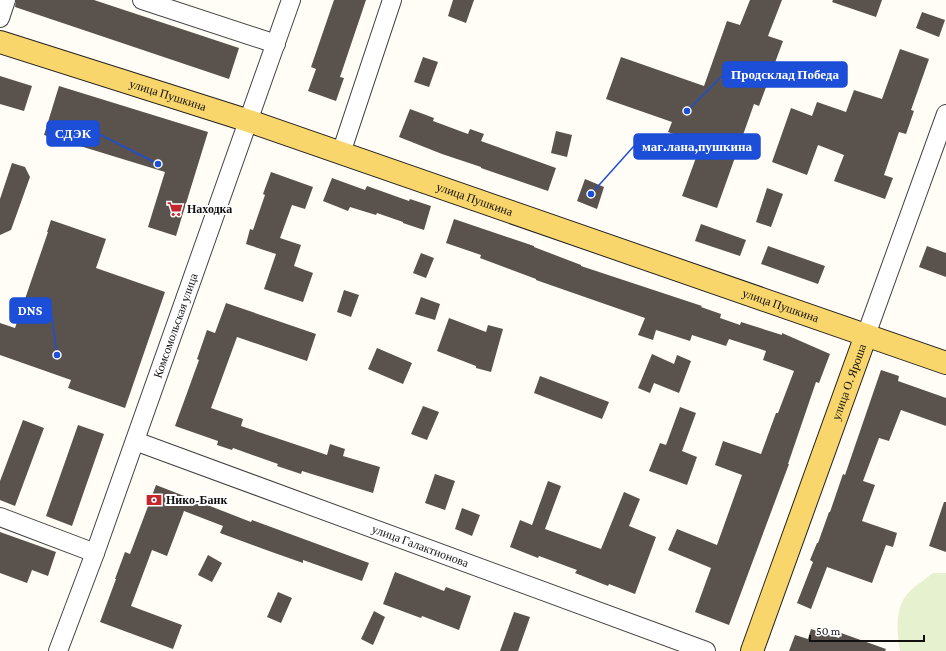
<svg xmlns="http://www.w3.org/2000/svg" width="946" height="651" viewBox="0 0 946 651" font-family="'Crimson Pro',serif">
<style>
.pitch{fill:#e6f2cf}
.building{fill:#5a524d}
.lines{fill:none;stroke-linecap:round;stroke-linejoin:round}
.minor-casing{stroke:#444;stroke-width:20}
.major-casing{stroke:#222;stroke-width:24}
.minor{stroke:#fff;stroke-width:18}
.major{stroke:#f9d66b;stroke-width:22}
.labels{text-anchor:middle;stroke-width:4;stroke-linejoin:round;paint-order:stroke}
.street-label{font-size:12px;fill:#111;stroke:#fff}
.poi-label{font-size:12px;font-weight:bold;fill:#111;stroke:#fff;text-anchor:start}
.leader{fill:none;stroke:#1d4ed8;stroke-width:1.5}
.callout-dot{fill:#1d4ed8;stroke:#fff;stroke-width:1.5}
.callout{fill:#1d4ed8;stroke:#1d4ed8;stroke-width:1.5}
.callout-label{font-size:13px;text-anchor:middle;font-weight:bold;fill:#fff}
</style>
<rect width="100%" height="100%" fill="#fffdf5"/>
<path class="pitch" d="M933,573H946V651H900C897,631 894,607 910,591C917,584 926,579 933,573Z"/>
<path class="building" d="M16,0H94L239,48L229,79L15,7Z
M334,0H366L340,77L344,78L336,101L308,91L316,69L311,67Z
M453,0H474L466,23L448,16Z
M750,0H782L768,36L783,41L759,106L754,104L717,208L682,196L701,144L668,132L672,122L606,99L621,57L704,86L727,21L740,25Z
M833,0H882L876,17L832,2Z
M922,12L945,20L939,37L916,28Z
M900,49L929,59L911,110L914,111L906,134L899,132L884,175L893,178L885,199L834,181L844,155L818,145L807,175L772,162L791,108L812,116L817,102L846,112L854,90L882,99Z
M423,57L438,62L429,87L414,82Z
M0,76L32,86L24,111L0,104Z
M59,86L208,132L176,236L148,227L165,172L44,135Z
M410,109L434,118L433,121L468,134L470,129L484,134L481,141L556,168L548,191L481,168V167L442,154L399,137Z
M556,131L572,135L567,157L551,153Z
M12,163L25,167L30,177L11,230L0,235V199Z
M271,172L313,187L305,209L292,205L280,238L301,245L294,266L313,273L303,302L264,289L276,254L246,244L250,229L253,230L265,195L263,194Z
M332,178L365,190L367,186L409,201L410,199L431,206L424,230L403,223V222L377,213L376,215L350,207L348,211L323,201Z
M585,179L604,187L597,209L577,201Z
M767,188L783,194L771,227L756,222Z
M454,219L534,246V247L581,265V266L702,306L701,307L721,314L720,318L740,325L741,322L782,335V333L830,354L819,383L816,382L788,464H789L780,488L729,625L695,612L711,568L668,550L677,529L717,545L742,475L715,465L723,441L761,454L776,413H778L794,371L763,360L766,351L729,339L726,346L692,335L690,341L656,330L653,340L638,335L645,318L536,280V279L480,258L481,255L446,243Z
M51,220L106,239L96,268L165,292L125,408L68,388L71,380L0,355V323L15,328L48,232H47Z
M701,224L746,240L740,256L695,241Z
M768,246L825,266L818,284L761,264Z
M927,246L946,253V277L919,267Z
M421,253L434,258L426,278L413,273Z
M344,290L359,295L351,317L337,312Z
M421,297L440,304L435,320L415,314Z
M226,303L316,334L307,361L237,337L211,408L243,419L241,426L327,455L330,444L345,449L343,456L380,467L373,493L302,471L301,474L277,466L278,464L233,448L232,450L217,445L218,441L175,426L199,360L197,359L207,330L215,333Z
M449,318L486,332L488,325L503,329L491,372L476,368V366L437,351Z
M377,348L412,363L403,384L368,369Z
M652,354L674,364L677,355L691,361L679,393L654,383L650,393L638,388Z
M881,370L899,376L898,381L946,398V426L901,410L889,441L879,438L863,481L875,485L862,521L897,533L893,547L886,545L872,583L827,567L811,609L797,603L813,562L810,560L817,543H818L829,512H830L843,474L845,475Z
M540,376L609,402L602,419L534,393Z
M423,406L439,412L427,440L411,434Z
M680,407L696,413L682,451L697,457L687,485L649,471L660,443L666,445Z
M23,420L44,428L15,506L0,500V481Z
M78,425L104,434L72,526L46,516Z
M435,474L455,481L445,510L425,503Z
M548,481L561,486L545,529L601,549L624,492L640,499L629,526L656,537L635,594L609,584L608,586L575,573L577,570L539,556L538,558L510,547L520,520L532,525Z
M156,485L251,522L252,520L369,563L362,581L303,560V563L269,551L220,533L223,526L184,511L167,556L152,550L131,606L182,625L173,649L100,622L116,579H115L125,552L130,554Z
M944,502H946V552L929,546Z
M462,508L480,515L472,536L455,529Z
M0,532L56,552L48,576L32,570L27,583L0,573Z
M208,555L222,563L212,582L198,575Z
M395,572L444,591L446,587L471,596L459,630L422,616L421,618L383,604Z
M278,592L292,598L281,623L267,617Z
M374,611L385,617L373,645L361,639Z
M514,612L530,617L518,651H500Z
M811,629L839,638L841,633L886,649L885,651H789L795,635L808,639Z"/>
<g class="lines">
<defs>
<g id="minor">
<path d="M142,0L276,44"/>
<path d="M0,18L6,0"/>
<path d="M341,153L392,0"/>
<path d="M866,335L946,114"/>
<path id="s1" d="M135,441L706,651"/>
<path d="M0,517L95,553"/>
<path id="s2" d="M58,651L95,553L291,0"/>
</g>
<g id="major">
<path id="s3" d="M0,42L249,121L946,363"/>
<path id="s4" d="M752,651L866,335"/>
</g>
</defs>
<use href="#minor" class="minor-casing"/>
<use href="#major" class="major-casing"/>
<use href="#minor" class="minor"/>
<use href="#major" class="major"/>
</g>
<defs>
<symbol id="supermarket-bare" viewBox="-9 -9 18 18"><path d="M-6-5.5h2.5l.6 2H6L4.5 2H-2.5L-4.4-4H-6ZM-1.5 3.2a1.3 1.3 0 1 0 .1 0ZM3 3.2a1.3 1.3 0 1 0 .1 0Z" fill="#c4262e" stroke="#fff" stroke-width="2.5" paint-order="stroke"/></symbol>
<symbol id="bank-bare" viewBox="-9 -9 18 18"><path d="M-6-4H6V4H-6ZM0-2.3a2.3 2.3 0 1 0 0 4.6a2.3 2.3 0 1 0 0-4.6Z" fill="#c4262e" stroke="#fff" stroke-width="2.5" paint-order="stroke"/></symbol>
</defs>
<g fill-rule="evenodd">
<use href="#supermarket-bare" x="164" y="198" width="22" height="22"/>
<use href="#bank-bare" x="143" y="489" width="22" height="22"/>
</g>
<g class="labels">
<g class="street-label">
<text dy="4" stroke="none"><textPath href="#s3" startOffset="176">улица Пушкина</textPath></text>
<text dy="4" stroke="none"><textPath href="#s3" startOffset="500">улица Пушкина</textPath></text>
<text dy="4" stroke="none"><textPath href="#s3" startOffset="824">улица Пушкина</textPath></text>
<text dy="4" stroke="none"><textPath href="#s2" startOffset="346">Комсомольская улица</textPath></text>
<text dy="4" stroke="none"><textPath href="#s4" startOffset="286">улица О. Яроша</textPath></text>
<text dy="4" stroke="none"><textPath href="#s1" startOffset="304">улица Галактионова</textPath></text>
</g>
<g class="poi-label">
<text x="187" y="213">Находка</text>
<text x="166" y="504">Нико-Банк</text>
</g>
</g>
<path class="leader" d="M687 111L723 75M158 164L99 134M591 194L634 146M57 355L51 310"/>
<g class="callout-dot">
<circle cx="687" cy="111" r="4"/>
<circle cx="158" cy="164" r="4"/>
<circle cx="591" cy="194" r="4"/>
<circle cx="57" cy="355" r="4"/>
</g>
<g class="callout">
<rect x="723" y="62" width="124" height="25" rx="4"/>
<rect x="47" y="121" width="52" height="25" rx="4"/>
<rect x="634" y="134" width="126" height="25" rx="4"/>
<rect x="10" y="298" width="41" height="25" rx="4"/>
</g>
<g class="callout-label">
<text x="785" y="79">Продсклад Победа</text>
<text x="73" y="138">СДЭК</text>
<text x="697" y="151">маг.лана,пушкина</text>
<text x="30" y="315">DNS</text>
</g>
<path d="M810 635v6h114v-6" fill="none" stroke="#111111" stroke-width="2"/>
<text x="816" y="635" font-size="12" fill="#111111" stroke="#ffffff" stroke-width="3" paint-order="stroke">50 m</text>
</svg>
